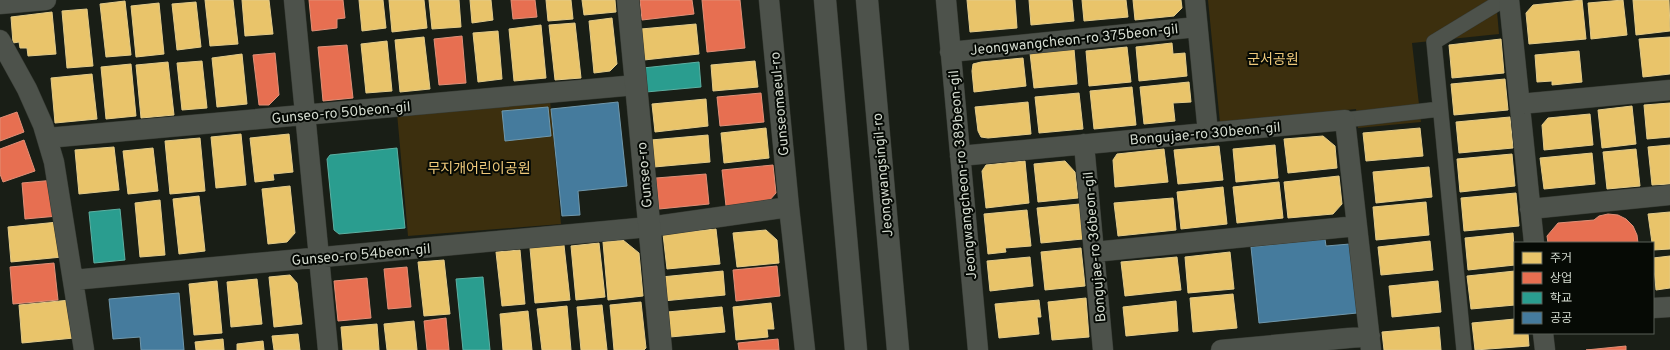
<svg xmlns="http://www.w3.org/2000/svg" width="1670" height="350" viewBox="0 0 1670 350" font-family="Overpass,'Noto Sans KR',sans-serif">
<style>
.green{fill:#3c2f0e}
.homes{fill:#e9c46a;stroke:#e3cb89}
.shops{fill:#e76f51;stroke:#e18f77}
.schools{fill:#2a9d8f;stroke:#5db0a2}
.public{fill:#457b9d;stroke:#7098ac}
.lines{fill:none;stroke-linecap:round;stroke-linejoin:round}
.pedestrian-casing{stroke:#363a33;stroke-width:16}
.minor-casing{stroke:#363a33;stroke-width:21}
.tertiary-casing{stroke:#363a33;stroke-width:23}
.pedestrian{stroke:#4d524b;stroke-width:15}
.minor{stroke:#4d524b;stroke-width:20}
.tertiary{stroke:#4d524b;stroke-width:22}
.labels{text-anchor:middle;stroke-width:4;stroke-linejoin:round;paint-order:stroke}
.street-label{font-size:14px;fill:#d4dbd0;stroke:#060a05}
.park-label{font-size:14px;fill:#efc97a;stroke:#060a05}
</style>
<rect width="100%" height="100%" fill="#191e16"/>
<path class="green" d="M1208,0H1496L1499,34L1412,43L1421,122L1358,128L1356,109L1220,123Z
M550,100L561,224L408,236L397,113Z"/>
<path class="homes" d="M205,0H233L238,44L210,46Z
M242,0H269L273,34L245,36Z
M359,0H383L386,28L362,31Z
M389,0H424L427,28L392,32Z
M429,0H459L461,27L432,29Z
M470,0H491L493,20L472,23Z
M546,0H571L573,19L548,21Z
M582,0H615L616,12L584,15Z
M967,0H1015L1017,28L970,32Z
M1029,0H1072L1074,21L1031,25Z
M1082,0H1126L1128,17L1084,21Z
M1133,0H1181L1182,8L1174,16L1135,20Z
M1582,0L1586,39L1529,44L1526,13L1533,5Z
M1623,0L1627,35L1591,39L1588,3Z
M1633,0H1669L1670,31L1636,35Z
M125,1L131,55L106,57L100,4Z
M196,2L201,47L177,50L172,4Z
M159,3L164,54L136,57L131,6Z
M87,9L93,66L67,68L62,11Z
M52,12L56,54L28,56L27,48H20L19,42L13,43L11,17Z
M612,18L617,64L610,71L594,73L589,21Z
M575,23L581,78L555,80L549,25Z
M696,24L699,54L644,60L641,29Z
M541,25L546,78L514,81L509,29Z
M498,31L502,79L478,82L473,33Z
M424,37L430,89L400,92L395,40Z
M1670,37V74L1643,77L1639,39Z
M1501,39L1504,73L1452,78L1449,45Z
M387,41L392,91L366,93L361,44Z
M1172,43L1173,54L1185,53L1187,76L1139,81L1136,47Z
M1127,47L1131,82L1089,86L1086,51Z
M1074,49L1077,84L1034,88L1030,53Z
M1579,51L1582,82L1552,85V81L1537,82L1535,55Z
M242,54L247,104L217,107L212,58Z
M1023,58L1026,86L974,92L972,71L973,64L981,62Z
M202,61L207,108L182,110L177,63Z
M755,61L758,87L713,91L711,65Z
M168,62L174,115L141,118L136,65Z
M131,64L136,116L106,119L101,67Z
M92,74L97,119L55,123L51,78Z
M1505,79L1508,110L1454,115L1451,84Z
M1189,82L1191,102L1173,103L1175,121L1144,124L1140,87Z
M1132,87L1136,125L1094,129L1090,91Z
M1079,93L1083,129L1039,133L1035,97Z
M706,99L708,126L655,132L652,104Z
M1028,102L1031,134L988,138L981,137L978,131L975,107Z
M1670,103V137L1647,139L1644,105Z
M1632,106L1636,144L1602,148L1598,110Z
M1590,114L1593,145L1544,150L1542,125L1548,118Z
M1510,117L1513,148L1459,153L1456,122Z
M766,128L769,158L724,163L721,133Z
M1420,128L1423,156L1366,161L1363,133Z
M241,134L246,185L216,188L211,137Z
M289,134L293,172L273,174L274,180L255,182L250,138Z
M708,135L710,162L654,167L651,140Z
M1323,136L1335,146L1337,168L1288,173L1284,139Z
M200,138L205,191L170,194L165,141Z
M1275,145L1278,178L1236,182L1233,149Z
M1670,145V184L1652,185L1648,147Z
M1219,146L1223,180L1178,184L1174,150Z
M114,147L119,190L79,194L75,150Z
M153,148L158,191L128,194L123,151Z
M1164,149L1168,182L1115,187L1113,160L1117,154Z
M1636,149L1640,186L1607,189L1603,152Z
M1592,153L1595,184L1544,189L1540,158Z
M1512,154L1515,186L1460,192L1457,159Z
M1025,161L1029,203L986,208L982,171L986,165Z
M1065,161L1075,172L1078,198L1038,202L1034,164Z
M1429,167L1432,197L1376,203L1373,172Z
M1339,176L1342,204L1333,214L1288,218L1284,182Z
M1279,182L1283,218L1237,223L1233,187Z
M290,186L295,233L287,242L268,244L262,189Z
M1223,187L1227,224L1181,229L1177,192Z
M1516,193L1519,226L1464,231L1461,198Z
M199,196L205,251L179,254L173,199Z
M1173,198L1176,230L1118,236L1114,203Z
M160,200L165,255L140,257L135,203Z
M1426,202L1429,235L1376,240L1373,207Z
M1080,204L1083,239L1041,243L1037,208Z
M1027,210L1031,246L1005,248L1006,252L988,254L984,214Z
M1670,212V249L1653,250L1648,214Z
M58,222L62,257L11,262L8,227Z
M716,229L720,264L667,269L663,234Z
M766,230L777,240L779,263L737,267L733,233Z
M1513,233L1515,265L1468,270L1465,238Z
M623,240L639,253L643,296L608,300L603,242Z
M1430,241L1433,270L1381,275L1378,247Z
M599,243L605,297L576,300L571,246Z
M564,245L570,300L535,303L530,248Z
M1081,248L1085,286L1045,290L1041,252Z
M520,250L525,304L502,306L496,252Z
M1230,252L1234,289L1188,293L1185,257Z
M1670,256V288L1656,290L1653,258Z
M1030,257L1033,286L990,291L987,261Z
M1177,257L1181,290L1125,296L1121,262Z
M444,260L450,314L424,316L418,262Z
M723,271L725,295L663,301L661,277Z
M1515,271V305L1471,309L1467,276Z
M290,275L297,283L302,324L274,327L269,277Z
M257,279L262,324L231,327L227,282Z
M217,281L222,333L194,335L189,284Z
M1438,281L1441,312L1392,317L1389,286Z
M1233,294L1237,328L1193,332L1190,298Z
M1086,298L1089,337L1052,340L1048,302Z
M70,300L74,338L22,343L19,305Z
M1039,300L1041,317H1037L1039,334L999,338L995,304Z
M1176,301L1178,331L1126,336L1123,307Z
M641,302L646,348L644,350H614L610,305Z
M771,303L774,329H767L768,337L736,340L733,307Z
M602,305L607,350H581L577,307Z
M567,306L571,350H542L537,309Z
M722,307L725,332L670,337L667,312Z
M528,311L532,350H503L500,314Z
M1515,319V333H1528L1529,346L1475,350L1472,323Z
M414,321L417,350H387L384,324Z
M377,324L379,350H343L341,327Z
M1439,327L1441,350H1384L1382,332Z
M298,334L300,350H274L272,336Z
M223,339L224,350H196L195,342Z
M263,341L264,350H237V344Z"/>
<path class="shops" d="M309,0H343L345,18L337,19V28L312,31Z
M511,0H535L537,17L513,19Z
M640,0H692L694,14L642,20Z
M702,0H740L745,48L707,52Z
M462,36L466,83L439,85L434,39Z
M347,45L353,98L323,101L318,47Z
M275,53L279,95L269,105H259L253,55Z
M761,93L764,122L720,126L717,97Z
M17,112L24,132L0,141V118Z
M24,140L35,171L3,182L0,174V149Z
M773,165L776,193L768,202L726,206L722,170Z
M706,174L709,204L659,209L656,178Z
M55,180L58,216L25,219L22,183Z
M1608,214L1618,215L1626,219L1633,226L1637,235L1638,243H1548L1547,236L1558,223L1594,220L1599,216Z
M54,263L58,300L13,304L10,267Z
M777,266L780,296L736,301L733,270Z
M407,267L411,307L388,309L384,269Z
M367,278L371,318L338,321L334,281Z
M446,318L449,350H427L424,321Z
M778,339L779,350H739L738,343Z
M1626,346V350H1586Z"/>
<path class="schools" d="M699,62L701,87L646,92L643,68Z
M397,148L405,228L339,234L334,230L327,159L330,155Z
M120,209L125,260L94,263L89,212Z
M483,277L490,350H463L456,279Z"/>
<path class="public" d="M618,102L627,186L578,191L580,215L562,216L551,109Z
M548,107L551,136L505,141L502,111Z
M1325,239L1326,246L1350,244L1357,313L1259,323L1251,247Z
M179,293L184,350H141L140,337L113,339L109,299Z"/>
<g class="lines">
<defs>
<path id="pedestrian" d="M1345,120L1440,109
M1464,350L1434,42L1503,0"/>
<path id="minor" d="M294,0L328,350
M769,0L789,207L805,350
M946,0L978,350
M1195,0L1208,133
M1509,0L1534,243
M0,4L46,0
M0,40L27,89L43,125L54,162L84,350
M950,52L1197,27
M1520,104L1670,90
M47,138L636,85
M1084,144L1103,350
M960,156L1345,120L1371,350
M1530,209L1670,195
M1094,252L1357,226
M73,280L649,227L789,207
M1653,308L1670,307
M1543,333L1545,350
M1221,350L1370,336"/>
<path id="tertiary" d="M628,0L661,350
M825,0L856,350
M867,0L898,350"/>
</defs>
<use href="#pedestrian" class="pedestrian-casing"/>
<use href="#minor" class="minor-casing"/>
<use href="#tertiary" class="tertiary-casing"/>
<use href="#pedestrian" class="pedestrian"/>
<use href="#minor" class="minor"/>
<use href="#tertiary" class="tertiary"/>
</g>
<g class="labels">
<g class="street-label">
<text transform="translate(1074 39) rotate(-6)" y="5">Jeongwangcheon-ro 375beon-gil</text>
<text transform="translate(779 104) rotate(-95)" y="5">Gunseomaeul-ro</text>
<text transform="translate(341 112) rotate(-5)" y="5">Gunseo-ro 50beon-gil</text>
<text transform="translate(1205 133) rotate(-5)" y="5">Bongujae-ro 30beon-gil</text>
<text transform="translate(644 175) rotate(-95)" y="5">Gunseo-ro</text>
<text transform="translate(882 175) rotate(-95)" y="5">Jeongwangsingil-ro</text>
<text transform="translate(962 175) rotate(-95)" y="5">Jeongwangcheon-ro 389beon-gil</text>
<text transform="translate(1094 247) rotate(-95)" y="5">Bongujae-ro 36beon-gil</text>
<text transform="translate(361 254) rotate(-5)" y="5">Gunseo-ro 54beon-gil</text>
</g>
<g class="park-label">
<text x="1273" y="64">군서공원</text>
<text x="479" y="173">무지개어린이공원</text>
</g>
</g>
<rect x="1514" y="242" width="140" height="92" fill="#060a05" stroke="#585e56"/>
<rect x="1522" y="252" width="20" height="12" fill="#e9c46a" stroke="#585e56"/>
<text x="1550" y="262" font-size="12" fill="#d4dbd0">주거</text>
<rect x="1522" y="272" width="20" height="12" fill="#e76f51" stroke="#585e56"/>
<text x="1550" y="282" font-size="12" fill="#d4dbd0">상업</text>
<rect x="1522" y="292" width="20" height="12" fill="#2a9d8f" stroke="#585e56"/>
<text x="1550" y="302" font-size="12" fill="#d4dbd0">학교</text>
<rect x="1522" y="312" width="20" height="12" fill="#457b9d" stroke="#585e56"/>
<text x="1550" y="322" font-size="12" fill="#d4dbd0">공공</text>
</svg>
